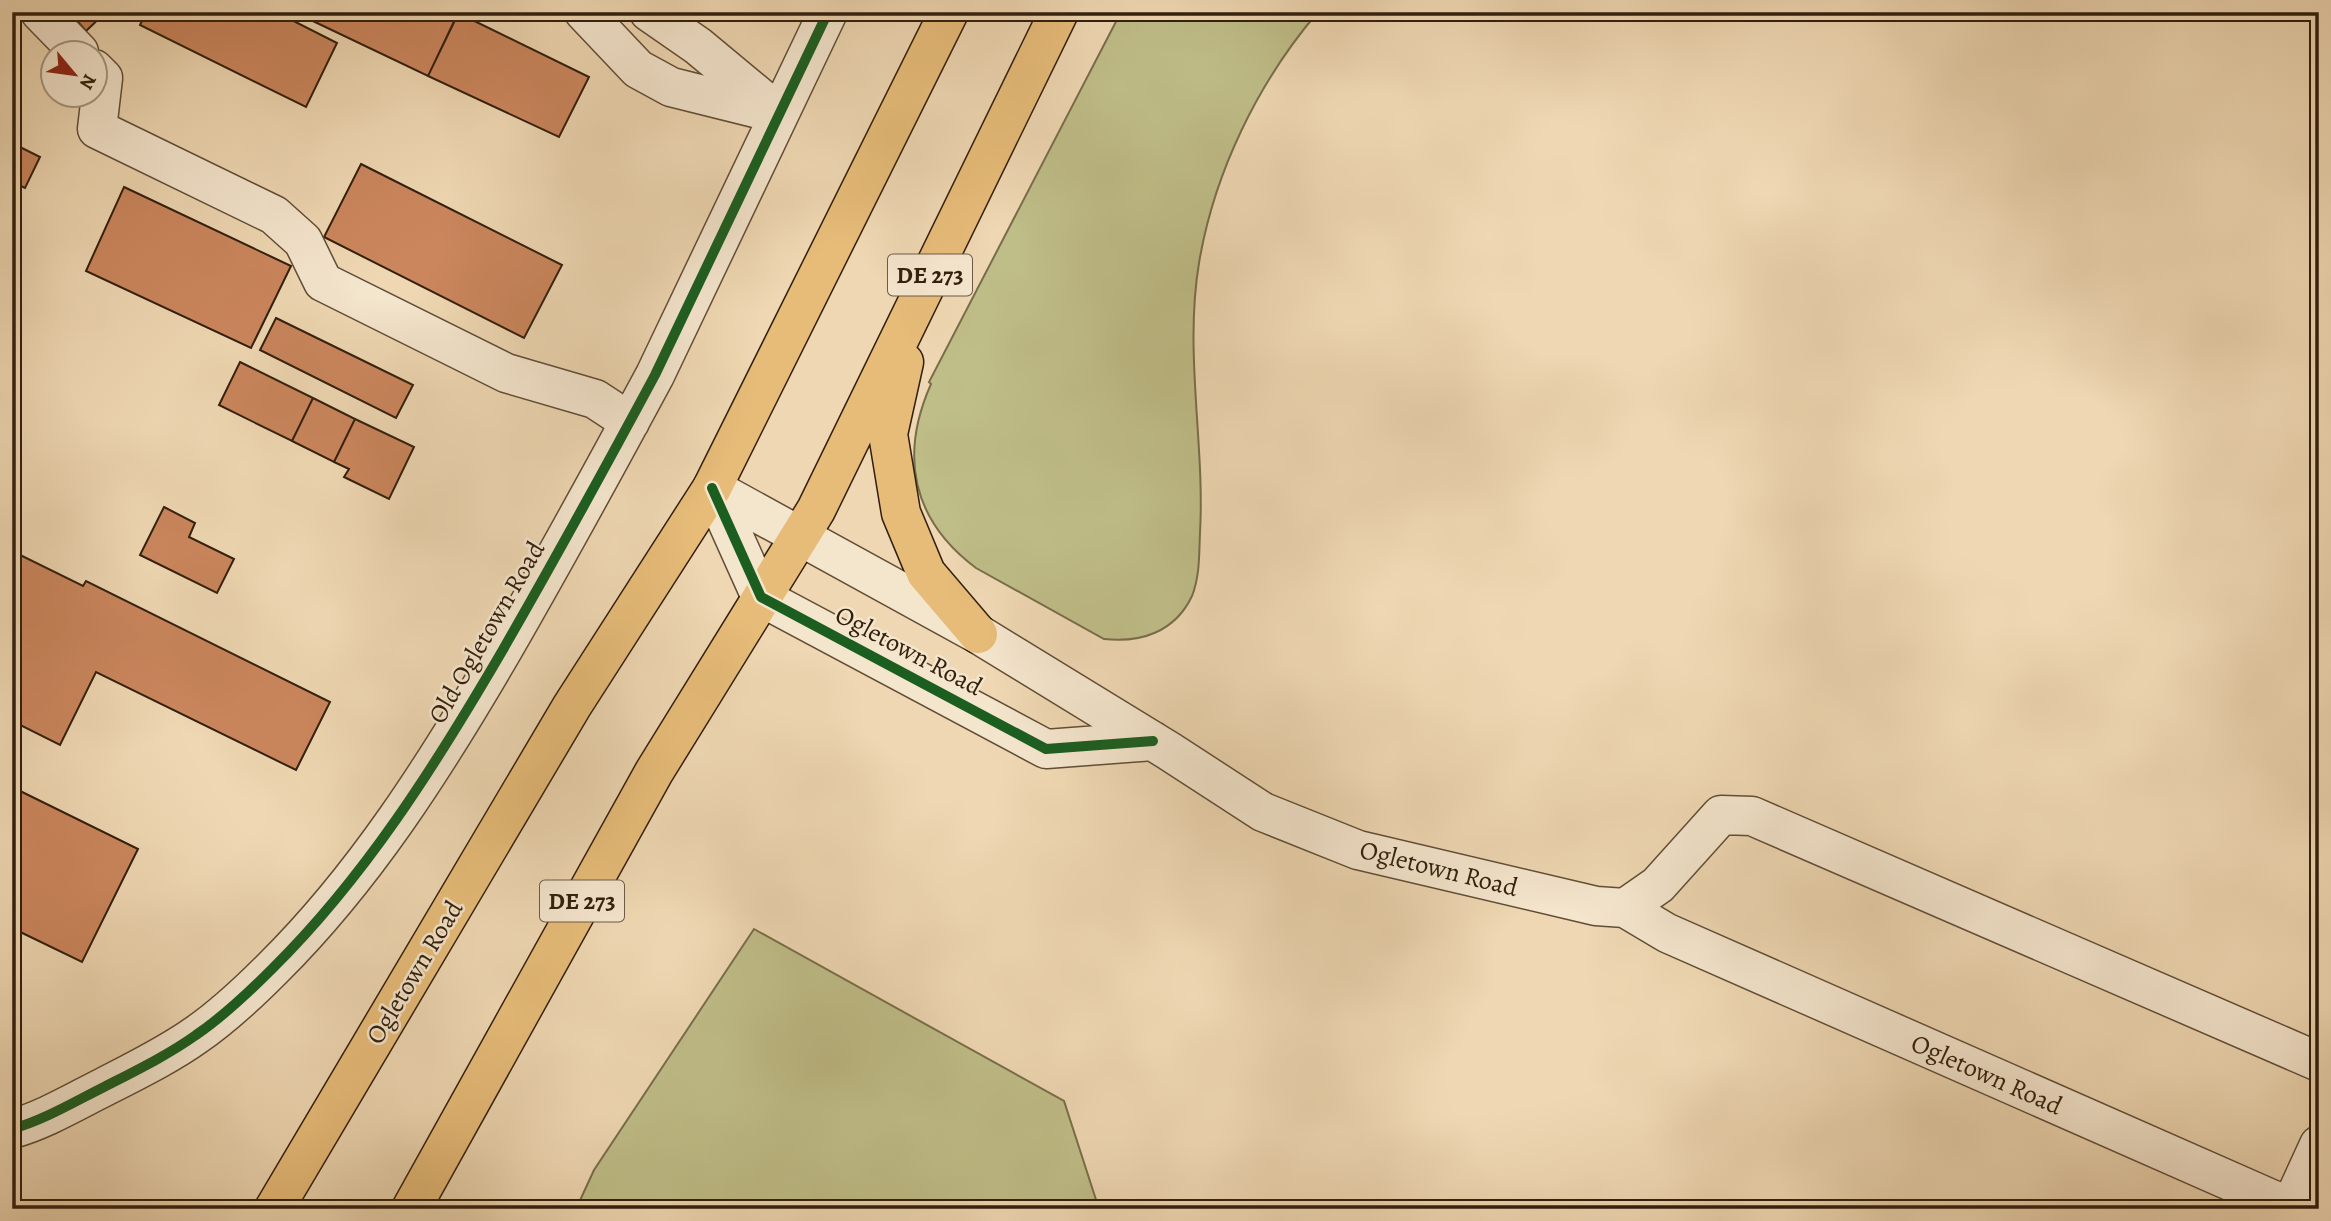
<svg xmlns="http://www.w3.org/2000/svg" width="2331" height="1221" viewBox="0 0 2331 1221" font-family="Alegreya,serif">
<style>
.green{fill:#bfbd88;stroke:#786e4a;stroke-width:2}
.building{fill:#cb865d;stroke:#321f0d;stroke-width:2}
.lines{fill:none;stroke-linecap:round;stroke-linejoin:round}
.minor-casing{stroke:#614d36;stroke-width:41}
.major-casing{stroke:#321f0d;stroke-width:41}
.minor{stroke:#f4e5cd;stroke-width:38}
.major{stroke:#e7bc79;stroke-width:38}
.cycleway-casing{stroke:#f4e5cd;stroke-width:15}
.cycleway{stroke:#1b5e20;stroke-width:10}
.labels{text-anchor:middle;stroke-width:5;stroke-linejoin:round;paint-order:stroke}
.shield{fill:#f4e5cd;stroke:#6c5a47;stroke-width:2}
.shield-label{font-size:24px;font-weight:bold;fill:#321f0d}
.street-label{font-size:26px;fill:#321f0d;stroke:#f4e5cd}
</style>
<rect width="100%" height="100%" fill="#eed7b2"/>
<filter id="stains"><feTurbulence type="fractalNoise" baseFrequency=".00286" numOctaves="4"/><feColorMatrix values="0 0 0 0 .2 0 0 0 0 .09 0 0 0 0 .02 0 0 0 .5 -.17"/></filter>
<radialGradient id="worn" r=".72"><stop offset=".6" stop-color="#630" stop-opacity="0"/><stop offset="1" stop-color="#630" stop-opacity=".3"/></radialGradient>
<path class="green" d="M1121,12H1318C1258,82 1214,173 1199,263C1184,353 1205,444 1200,533C1199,554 1200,576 1192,596C1175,632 1141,643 1104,639L976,568C912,520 899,456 931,384L929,382Z
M754,929L1064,1101L1099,1209H576L594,1170Z"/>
<path class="building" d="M69,12H106L86,31Z
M146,12H276L337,43L306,107L140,25Z
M294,12H459L428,76Z
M458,13L589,77L559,137L428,76Z
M12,143L40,157L25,188L12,182Z
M361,164L562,265L524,338L324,237Z
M124,187L291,266L251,348L86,271Z
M276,318L413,385L396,418L260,350Z
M240,362L313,398L292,441L219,405Z
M313,398L355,419L334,462L292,441Z
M355,419L414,447L389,499L344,477L349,469L334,462Z
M164,507L195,523L189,537L234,559L217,593L140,555Z
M12,551L83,586L86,581L330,702L296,770L96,672L60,745L12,721Z
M12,787L138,849L82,962L12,928Z"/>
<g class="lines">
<defs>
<path id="minor" d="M40,12L79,52
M584,12L638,69L671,87L779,114
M649,12L698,46L775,110
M94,69L103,78L97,129L274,215L303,241L323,282L506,373L595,399L630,422
M712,488L978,634L1169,751L1263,812L1358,850L1596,906L1625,908L1667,933L2271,1199L2291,1206L2319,1145
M712,488L761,597L1046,749L1153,741
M1625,908L1658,885L1721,815L1752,816L2319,1062
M12,1129C44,1120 74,1102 104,1087C135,1071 168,1055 196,1035C224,1016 248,993 272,969C365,877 435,766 501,653C554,561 605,468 655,375L828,12"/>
<path id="major" d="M904,362L888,434L901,513L926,573L978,634
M274,1209L572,706L712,488L949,12
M411,1209L654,772L816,510L1059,12"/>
</defs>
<use href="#minor" class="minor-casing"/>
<use href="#major" class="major-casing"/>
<use href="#minor" class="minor"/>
<use href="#major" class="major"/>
<defs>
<path id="cycleway" d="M712,488L761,597L1046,749L1153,741
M12,1129C44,1120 74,1102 104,1087C135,1071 168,1055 196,1035C224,1016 248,993 272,969C365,877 435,766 501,653C554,561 605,468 655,375L828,12"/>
</defs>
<use href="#cycleway" class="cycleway-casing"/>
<use href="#cycleway" class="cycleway"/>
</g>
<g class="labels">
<g class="shield">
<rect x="888" y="254.5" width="84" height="41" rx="5"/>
<rect x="540" y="880.5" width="84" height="41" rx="5"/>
</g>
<g class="shield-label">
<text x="930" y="283">DE 273</text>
<text x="582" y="909">DE 273</text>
</g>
<g class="street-label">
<text transform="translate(486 632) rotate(-60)" y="9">Old Ogletown Road</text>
<text transform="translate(909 650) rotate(28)" y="9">Ogletown Road</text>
<text transform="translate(1439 868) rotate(14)" y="9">Ogletown Road</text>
<text transform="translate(414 972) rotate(-59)" y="9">Ogletown Road</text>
<text transform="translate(1987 1074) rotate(24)" y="9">Ogletown Road</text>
</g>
</g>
<rect width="2331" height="1221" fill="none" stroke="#eed7b2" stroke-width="42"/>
<rect x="14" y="14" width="2303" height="1193" fill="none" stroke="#321f0d" stroke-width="3.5"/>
<rect x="21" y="21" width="2289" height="1179" fill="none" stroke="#321f0d" stroke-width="2"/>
<g transform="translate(74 74) rotate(119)"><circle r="33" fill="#f4e5cd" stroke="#a69680" stroke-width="2"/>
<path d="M0-5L12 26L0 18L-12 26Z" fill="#8f2418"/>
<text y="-10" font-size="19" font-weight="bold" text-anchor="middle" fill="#321f0d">N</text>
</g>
<rect width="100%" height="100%" filter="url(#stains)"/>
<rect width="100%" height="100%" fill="url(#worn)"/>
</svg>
